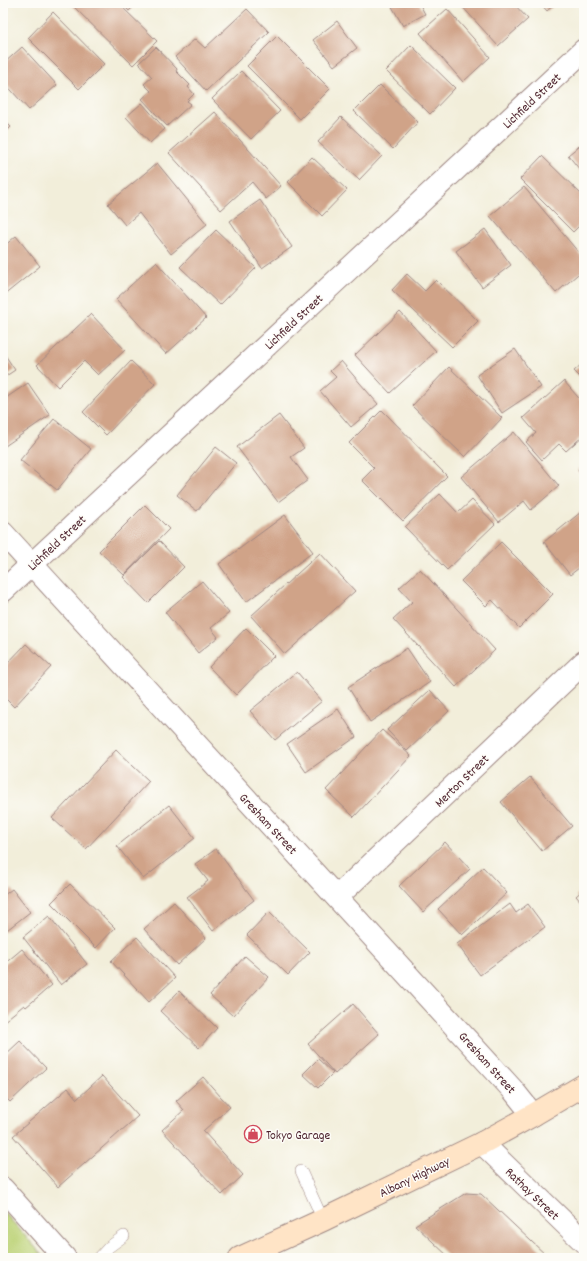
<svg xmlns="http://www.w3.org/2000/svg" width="587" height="1261" viewBox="0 0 587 1261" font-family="Dekko,sans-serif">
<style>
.green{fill:#bdd378;stroke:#847952}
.building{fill:#d0a388}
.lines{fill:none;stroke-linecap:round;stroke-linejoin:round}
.service-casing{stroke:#9e8682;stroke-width:12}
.minor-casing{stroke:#9e8682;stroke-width:24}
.secondary-casing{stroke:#9e8682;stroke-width:24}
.service{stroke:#fff;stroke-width:11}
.minor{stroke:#fff;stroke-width:22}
.secondary{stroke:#ffe4c6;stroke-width:22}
.labels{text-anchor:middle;stroke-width:3;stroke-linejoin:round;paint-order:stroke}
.street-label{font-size:13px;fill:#4a1f2b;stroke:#fdfcf7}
.poi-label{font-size:13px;fill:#4a1f2b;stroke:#fdfcf7;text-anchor:start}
</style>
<rect width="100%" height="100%" fill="#fdfcf7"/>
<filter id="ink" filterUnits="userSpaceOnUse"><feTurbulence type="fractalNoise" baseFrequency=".025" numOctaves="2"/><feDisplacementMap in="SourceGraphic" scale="8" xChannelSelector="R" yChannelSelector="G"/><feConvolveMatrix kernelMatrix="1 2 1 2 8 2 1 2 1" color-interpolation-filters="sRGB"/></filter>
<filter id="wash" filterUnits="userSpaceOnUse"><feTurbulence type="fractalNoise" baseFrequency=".012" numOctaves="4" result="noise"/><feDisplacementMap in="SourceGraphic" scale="16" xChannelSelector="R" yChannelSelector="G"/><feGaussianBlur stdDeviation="0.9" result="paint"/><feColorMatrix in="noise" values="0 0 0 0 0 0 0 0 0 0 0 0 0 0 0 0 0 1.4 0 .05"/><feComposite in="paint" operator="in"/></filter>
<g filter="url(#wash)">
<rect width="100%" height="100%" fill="#f2eeda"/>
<path class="green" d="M3,1211L45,1258H3Z"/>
<g id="blocks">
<path class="building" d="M70,3H118L157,41L133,65Z
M121,3H137L129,11Z
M390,3H419L425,14L403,26Z
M459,3H513L528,19L498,46Z
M540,3H556L547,11Z
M247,9L269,32L206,91L175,57L195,39L205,48Z
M447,9L490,57L463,82L420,33Z
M53,12L104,64L79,89L28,38Z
M337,21L357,48L334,66L313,40Z
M277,36L330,89L300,119L247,66Z
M411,45L455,88L430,114L386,71Z
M22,47L57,85L29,110L3,81V64Z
M156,47L177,69L176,71L190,85L188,87L194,94L187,101L191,104L167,126L142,99L151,91L144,84L152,77L139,63Z
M241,71L280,111L251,139L212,99Z
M380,85L418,122L393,149L354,111Z
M142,103L165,129L150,143L126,117Z
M215,112L281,186L266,199L252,182L221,210L169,153Z
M341,117L382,156L359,180L318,142Z
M3,119L11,127L3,135Z
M584,142V175L568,155Z
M542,156L584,197V221L573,232L520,179Z
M312,157L347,190L322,216L288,182Z
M157,163L207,224L171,254L139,213L125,225L108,204Z
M524,187L584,259V269L556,293L490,216Z
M260,200L292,247L262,268L230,221Z
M485,229L511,265L482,287L456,251Z
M216,230L256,268L220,305L180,267Z
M16,236L40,266L3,296V247Z
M156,262L206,318L166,354L116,299Z
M407,274L425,291L436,280L478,321L452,347L392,290Z
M400,312L436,351L390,393L355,355Z
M91,314L125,350L98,375L84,361L58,387L37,365Z
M515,349L541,387L502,413L477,375Z
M3,352L15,370L3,378Z
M131,361L155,384L106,435L83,412Z
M341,361L378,404L351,427L320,391L336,377L330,371Z
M584,362V381L574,371Z
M449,367L502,418L465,457L412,406Z
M564,381L584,404V435L566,451L559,444L542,460L526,442L536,433L523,418Z
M28,383L50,415L5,446L3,444V400Z
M382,410L447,476L403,521L362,480L374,468L349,443Z
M279,415L304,448L291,457L308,480L278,502L237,447Z
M54,419L91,449L57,490L20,460Z
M514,432L559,486L531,510L524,501L499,522L461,477Z
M216,447L236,463L197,511L177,495Z
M584,465V478L578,470Z
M440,494L458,513L472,500L495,524L447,570L405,527Z
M145,505L169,529L124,575L99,551Z
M581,512L584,515V564L570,575L544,542Z
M285,515L313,552L246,602L219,564Z
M159,541L184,567L148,603L123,577Z
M501,542L553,594L519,628L492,600L486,606L461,581Z
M320,553L355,591L285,654L251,616Z
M420,569L495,650L456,687L393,619L412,602L399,588Z
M202,581L229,613L211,628L218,637L198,653L165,612Z
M246,628L274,656L236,695L209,667Z
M26,644L51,667L14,707L3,696V668Z
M407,648L430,682L370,722L348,687Z
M297,672L322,701L275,740L250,711Z
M430,690L449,711L407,751L387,730Z
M338,709L356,737L306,772L287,744Z
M382,730L411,756L354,817L326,790Z
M116,750L149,781L86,849L52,818Z
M530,777L572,826L542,851L501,802Z
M169,805L195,838L143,879L117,846Z
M445,842L470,869L423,912L399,886Z
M216,849L254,900L213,931L187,897L208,881L195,864Z
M483,867L507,893L462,935L438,909Z
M70,884L115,928L96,948L51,903Z
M12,889L30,912L3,933V896Z
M584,889V905L576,896Z
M174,902L206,938L177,965L144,929Z
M510,904L516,913L528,904L545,927L480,975L457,944Z
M269,912L310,952L288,975L247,935Z
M49,916L87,964L61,985L23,937Z
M137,937L175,978L149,1002L111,961Z
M22,949L52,985L26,1007L24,1005L3,1022V965Z
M245,956L269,977L233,1016L210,995Z
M179,991L217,1028L199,1048L160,1011Z
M353,1004L379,1034L335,1074L308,1044Z
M20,1041L46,1068L10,1102L3,1095V1057Z
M318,1059L333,1073L318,1088L303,1074Z
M102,1076L138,1116L58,1187L13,1136L68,1088L77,1099Z
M203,1077L230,1107L203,1131L243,1175L222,1195L162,1130L184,1110L176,1101Z
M466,1193L481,1194L548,1257V1258H450L415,1225Z"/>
</g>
</g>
<g filter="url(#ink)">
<use href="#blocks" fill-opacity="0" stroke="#9e8682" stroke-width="1"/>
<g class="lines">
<defs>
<path id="service" d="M301,1171L323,1220
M99,1258L109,1247L124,1236"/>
<path id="minor" d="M3,533L513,1090L533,1115
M3,591L584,50
M337,897L584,662
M482,1143L584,1242
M3,1189L65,1258"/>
<path id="secondary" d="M240,1258L323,1220L482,1143L533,1115L584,1085"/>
</defs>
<use href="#service" class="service-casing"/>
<use href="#minor" class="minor-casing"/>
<use href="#secondary" class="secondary-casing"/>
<use href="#service" class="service"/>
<use href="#minor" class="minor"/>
<use href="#secondary" class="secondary"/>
</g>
</g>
<defs>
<symbol id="shop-ring" viewBox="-11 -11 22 22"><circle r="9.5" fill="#fdfcf7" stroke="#d1495b" stroke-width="1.5"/><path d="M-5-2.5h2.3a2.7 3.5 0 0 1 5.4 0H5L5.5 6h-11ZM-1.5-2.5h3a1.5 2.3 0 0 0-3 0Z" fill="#d1495b"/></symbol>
</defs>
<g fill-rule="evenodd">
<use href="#shop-ring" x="243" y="1124" width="20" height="20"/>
</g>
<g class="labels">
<g class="street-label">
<text transform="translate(531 100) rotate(-43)" y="5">Lichfield Street</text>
<text transform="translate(293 321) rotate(-43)" y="5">Lichfield Street</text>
<text transform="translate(56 542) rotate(-43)" y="5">Lichfield Street</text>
<text transform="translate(461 780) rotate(-44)" y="5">Merton Street</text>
<text transform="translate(269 823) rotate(47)" y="5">Gresham Street</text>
<text transform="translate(488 1062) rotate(48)" y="5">Gresham Street</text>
<text transform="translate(414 1176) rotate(-26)" y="5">Albany Highway</text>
<text transform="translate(533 1193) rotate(44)" y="5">Rathay Street</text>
</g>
<g class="poi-label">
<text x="266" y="1139">Tokyo Garage</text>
</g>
</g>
<rect width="587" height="1261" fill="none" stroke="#fdfcf7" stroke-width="16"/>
</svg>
